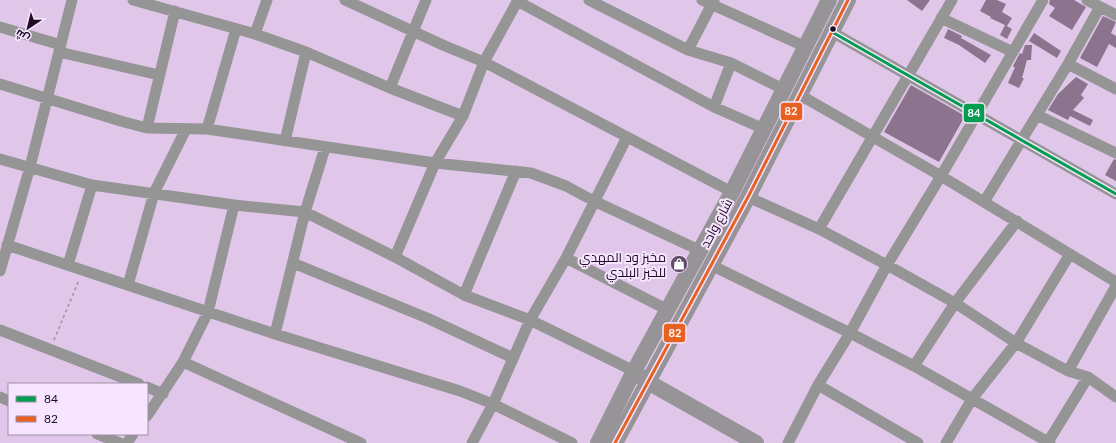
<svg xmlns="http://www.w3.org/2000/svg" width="1116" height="443" viewBox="0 0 1116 443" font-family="Lato,Cairo,sans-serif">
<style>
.building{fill:#8d748e}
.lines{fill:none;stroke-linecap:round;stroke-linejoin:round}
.path{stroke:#9a939c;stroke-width:1.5;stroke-dasharray:3 3;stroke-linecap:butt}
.street{stroke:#959596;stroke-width:11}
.secondary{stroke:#979498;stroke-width:16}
.bus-1-casing{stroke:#f7e5ff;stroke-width:6}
.bus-2-casing{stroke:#f7e5ff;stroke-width:6}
.bus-1{stroke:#019e4f;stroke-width:3}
.bus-2{stroke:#e76122;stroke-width:3}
.bus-dot{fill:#1d0c23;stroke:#f7e5ff;stroke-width:1.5}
.labels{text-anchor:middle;stroke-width:4;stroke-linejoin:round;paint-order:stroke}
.street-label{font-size:13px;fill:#1d0c23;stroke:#f7e5ff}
.poi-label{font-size:13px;fill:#1d0c23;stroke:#f7e5ff;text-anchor:end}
.line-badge{stroke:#f7e5ff;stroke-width:1.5}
.badge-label{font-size:11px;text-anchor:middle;font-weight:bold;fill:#fff}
</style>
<rect width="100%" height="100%" fill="#e0c7e9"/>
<path class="building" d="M907,0H930L922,11Z
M986,0H997L1006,4L1002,12L1012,18L1007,26L990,18L991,17L980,11Z
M1050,0H1074L1086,7L1072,30L1049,16L1055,8L1049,4Z
M1103,16L1116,22L1111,33L1116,36V48L1109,44L1097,67L1080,58Z
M1005,25L1012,29L1007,39L1000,35Z
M948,29L962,36L961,38L991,55L985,63L959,45L944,38Z
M1034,33L1061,51L1057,58L1029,41Z
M1025,45H1032L1031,60H1027L1022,78H1024L1019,88L1008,83L1015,67H1013L1014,64L1020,53L1022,54Z
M1076,77L1088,84L1081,95L1084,98L1073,110L1093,120L1090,126L1070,116L1068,120L1048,110L1058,94Z
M911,85L965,116L939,162L884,132Z
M1114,159L1116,160V181L1105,175Z"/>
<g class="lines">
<path class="path" d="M54,340L79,280"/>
<path class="street" d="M133,0L255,34L306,52L390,88L463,116
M345,0L445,46L484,62L732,192
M589,0L688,50L731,63L785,90
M702,0L806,47
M1087,0L1116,15
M517,1L714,107L764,129
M941,18L1013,52
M0,27L61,45
M832,32L1116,194
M255,34L267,0
M688,50L714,0
M59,52L159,75
M1068,64L1116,89
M0,84L124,122L147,128L207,129L435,163L531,173L566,186L594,201L701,251
M390,88L426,0
M800,95L941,176L1116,282
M714,107L731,63
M1037,115L1116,153
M147,128L175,11
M207,129L236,29
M285,141L306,52
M0,159L92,185L234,205L305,212L395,257L464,295L530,320L634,371
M748,197L819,229L887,265L955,303L1016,343L1068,371L1088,377L1116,397
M984,202L1068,64L1100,7
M819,229L952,0
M7,245L275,334L460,391L493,404L572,443
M395,257L435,163L463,116L484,62L518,0
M566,258L668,310
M293,263L427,318L513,358
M68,265L92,185
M711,265L850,333L914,366L1050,443
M0,271L30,167L72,0
M128,285L154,193L186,129
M464,295L516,171
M0,330L139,384
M275,334L305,212L325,148
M183,362L361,443
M914,366L955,303L1017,221
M1068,371L1116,286
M818,385L918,443
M147,387L163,394
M0,397L9,401
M147,416L183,362L208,312L234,205
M97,434L120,443
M1048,442L1088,377
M127,443L133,434
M472,443L493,404L530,320L566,258L627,137
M788,443L818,385L850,333L887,265L941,176L1043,0
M946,443L972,399L1016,343L1070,254"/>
<path class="secondary" d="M640,376L648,382L756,443
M598,443L634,371L732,192L829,0
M615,443L748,197L848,0"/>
<defs>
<path id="bus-1" d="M832,32L1116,194"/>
<path id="bus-2" d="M615,443L748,197L848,0"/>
</defs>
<use href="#bus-1" class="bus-1-casing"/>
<use href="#bus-2" class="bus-2-casing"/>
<use href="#bus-1" class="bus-1"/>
<use href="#bus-2" class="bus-2"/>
</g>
<defs>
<symbol id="shop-disc" viewBox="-11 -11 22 22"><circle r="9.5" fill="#614d68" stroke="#f7e5ff"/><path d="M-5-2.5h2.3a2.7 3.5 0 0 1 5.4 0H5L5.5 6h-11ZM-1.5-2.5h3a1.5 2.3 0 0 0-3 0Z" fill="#fff"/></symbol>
</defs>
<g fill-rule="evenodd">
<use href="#shop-disc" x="669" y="254" width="20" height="20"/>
</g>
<circle class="bus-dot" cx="833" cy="29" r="3.5"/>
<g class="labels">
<g class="street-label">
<text transform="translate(716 223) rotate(-62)" y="5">شارع واحد</text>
</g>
<g class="poi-label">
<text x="666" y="262">مخبز ود المهدي<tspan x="666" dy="15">للخبز البلدي</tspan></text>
</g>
</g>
<g class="line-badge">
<rect x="780" y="102" width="23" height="19" rx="4" fill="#e76122"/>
<rect x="963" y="103" width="22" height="20" rx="4" fill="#019e4f"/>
<rect x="663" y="323" width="23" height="20" rx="4" fill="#e76122"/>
</g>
<g class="badge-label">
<text x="791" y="115">82</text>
<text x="974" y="117">84</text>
<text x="675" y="337">82</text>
</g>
<rect x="8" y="383" width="140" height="52" fill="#f7e5ff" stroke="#a08ea7"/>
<rect x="16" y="396" width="20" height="6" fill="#019e4f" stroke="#a08ea7"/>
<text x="44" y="403" font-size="12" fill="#1d0c23">84</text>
<rect x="16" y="416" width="20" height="6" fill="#e76122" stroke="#a08ea7"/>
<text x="44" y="423" font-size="12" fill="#1d0c23">82</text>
<g transform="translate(28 28) rotate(215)" stroke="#f7e5ff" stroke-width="3" paint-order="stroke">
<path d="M0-3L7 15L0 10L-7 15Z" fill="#1d0c23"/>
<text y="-6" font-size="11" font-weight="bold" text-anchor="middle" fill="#1d0c23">ش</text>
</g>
</svg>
